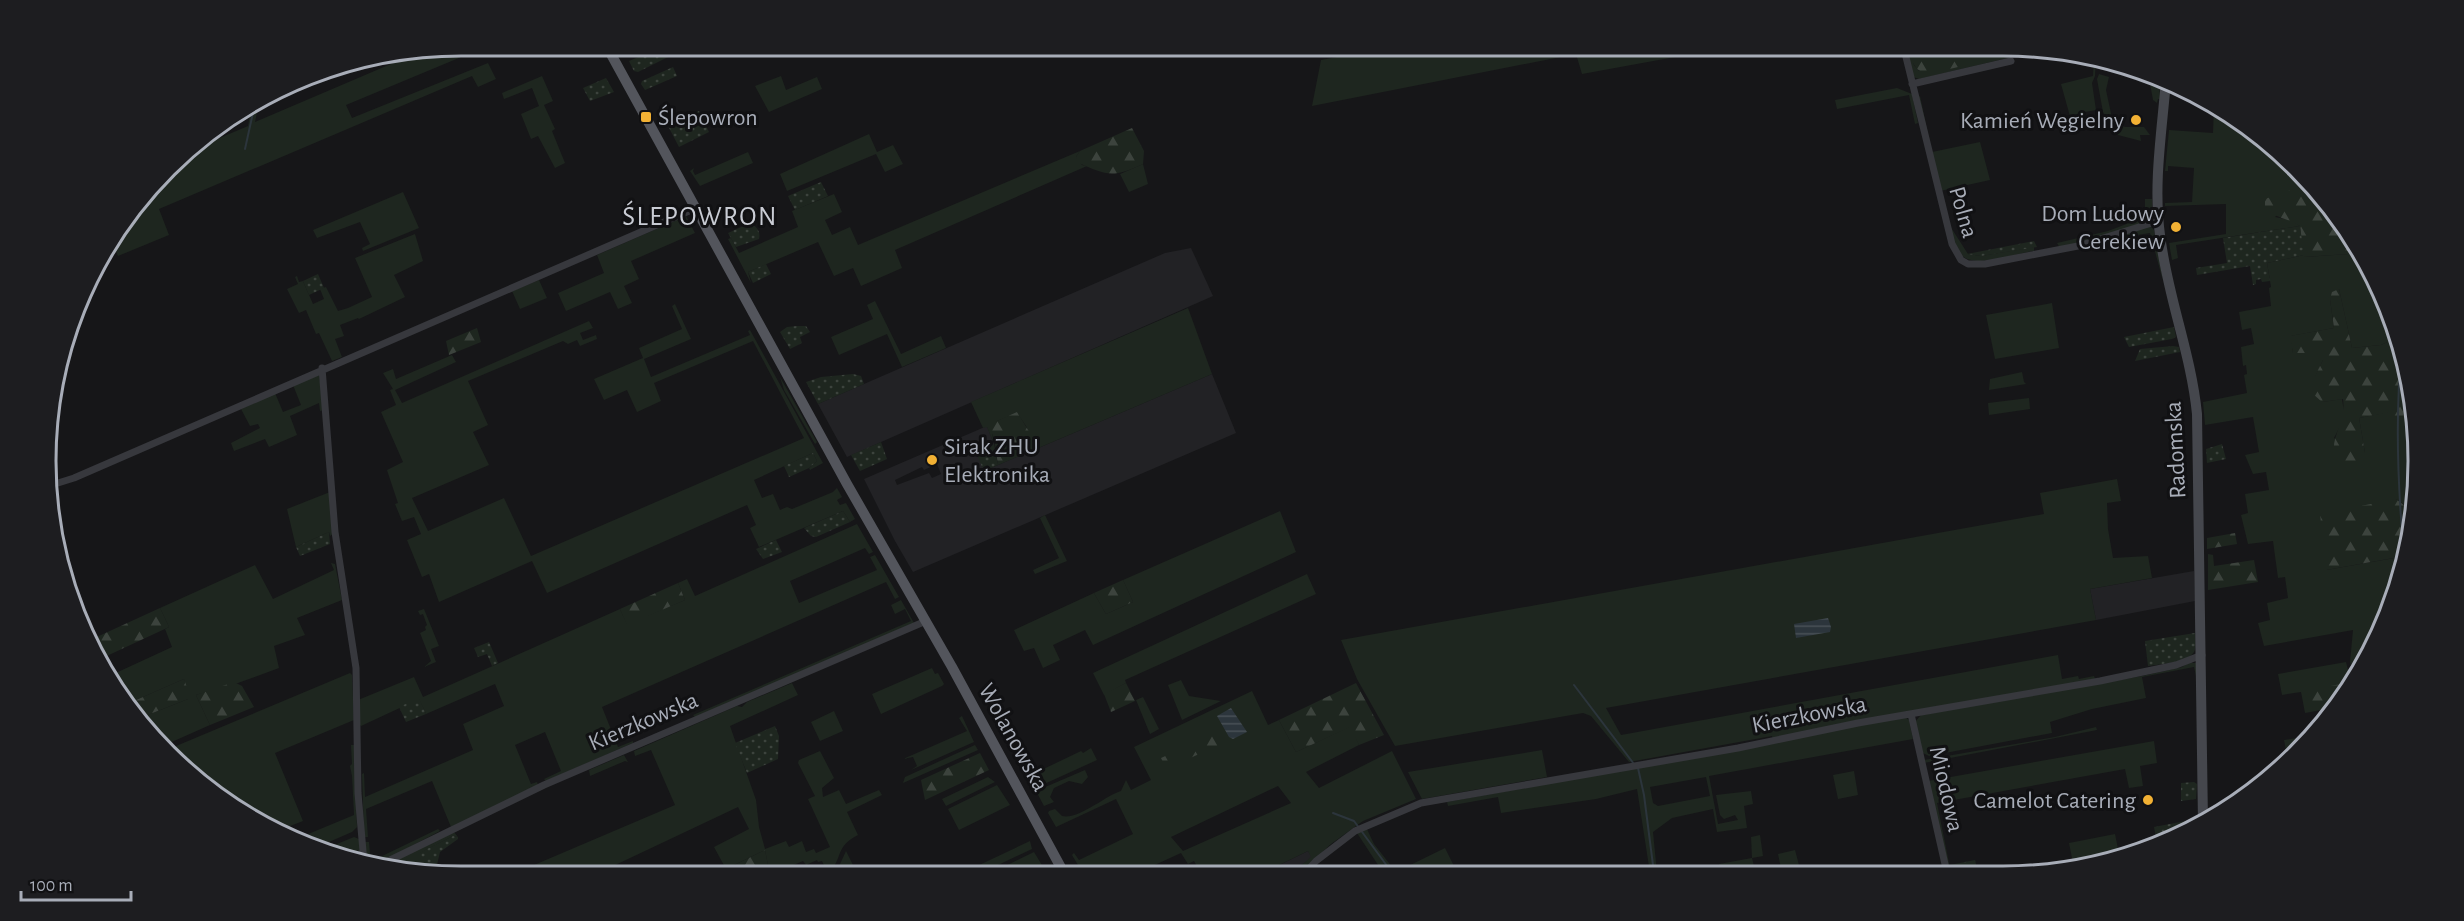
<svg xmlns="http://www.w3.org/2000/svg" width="2464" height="921" viewBox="0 0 2464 921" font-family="'Alegreya Sans',sans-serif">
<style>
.built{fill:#222225;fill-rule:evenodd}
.grass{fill:#1e261f;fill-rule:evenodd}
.forest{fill:url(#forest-firs)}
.garden{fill:url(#garden-dots)}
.water{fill:url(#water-rules)}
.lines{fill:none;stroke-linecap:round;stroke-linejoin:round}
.stream{stroke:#2c353c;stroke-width:2}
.street{stroke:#37383d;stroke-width:7}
.secondary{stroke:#45474d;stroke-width:10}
.primary{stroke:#53555c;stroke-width:10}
.poi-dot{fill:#f2b134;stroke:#111113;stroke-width:2}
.labels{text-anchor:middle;stroke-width:6;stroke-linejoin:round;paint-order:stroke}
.poi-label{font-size:24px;fill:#a8adb8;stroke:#111113;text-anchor:end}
.street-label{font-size:24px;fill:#a8adb8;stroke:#111113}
.quarter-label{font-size:27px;letter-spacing:1.5px;fill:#c9ccd4;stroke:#111113}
.rim{fill:none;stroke:#a8adb8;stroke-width:3}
</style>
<defs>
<pattern id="forest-firs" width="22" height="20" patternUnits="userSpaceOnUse" patternTransform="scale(1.5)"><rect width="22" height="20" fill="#1e261f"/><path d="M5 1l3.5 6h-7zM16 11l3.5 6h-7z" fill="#3c433d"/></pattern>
<pattern id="garden-dots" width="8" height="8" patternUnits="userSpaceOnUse" patternTransform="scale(1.5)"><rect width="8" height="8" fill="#1e261f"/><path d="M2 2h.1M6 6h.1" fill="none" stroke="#3c433d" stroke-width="1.8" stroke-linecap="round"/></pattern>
<pattern id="water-rules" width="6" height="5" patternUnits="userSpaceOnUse" patternTransform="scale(1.5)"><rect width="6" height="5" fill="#2c353c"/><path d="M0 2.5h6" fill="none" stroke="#485056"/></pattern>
</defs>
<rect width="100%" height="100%" fill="#161618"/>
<path class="built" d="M1191,248L1213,296L847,457L818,404L1165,253Z
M1212,374L1236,433L913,572L895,541L864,479L987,426L994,444L984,471ZM937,464L941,474L932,478L929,473L897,485L895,480L922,467L924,470Z
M2194,571L2195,601L2096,620L2090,589Z
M1308,851L1312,857L1291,874H1261Z"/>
<path class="grass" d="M461,45H490L346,105L352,118L488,63L496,79L478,87L472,76L159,209L169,235L118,256L111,241L182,154L248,126L252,103H249L253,101L327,67L336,66L260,98L255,122L419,52Z
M1400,45H1741L1582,74L1576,54L1312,106L1321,60Z
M1905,45H1909L1914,65L1919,71L1992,45L2008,46L2012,57L1919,79L1913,77Z
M2094,57H2096L2095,76L2092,83L2096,110L2085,112L2086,116L2071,120L2061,84L2093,76Z
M2148,73L2159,77L2160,99H2158L2157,103L2153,100Z
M2099,74L2109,77L2106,90L2112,118L2125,127H2144L2150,135H2140L2141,141L2118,135L2103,112L2097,79Z
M542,76L553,101L544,105L555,129L552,131L565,163L555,168L538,136L531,139L521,114L539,106L532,88L504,99L502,93Z
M781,76L786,90L817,77L822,89L769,112L755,86Z
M1897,88L1912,94L1918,123L1915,124L1909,95L1837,109L1835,100Z
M1920,96L1932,152L1980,142L1990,180L1940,191L1918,98Z
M2214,105C2232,116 2260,126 2265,147L2276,150L2307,178L2309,184L2275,217L2291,220L2300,226L2176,245L2178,258L2172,260L2169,243L2226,234V204L2165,206V203L2192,202L2194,168L2168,166V171H2165L2169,130L2213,133Z
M869,134L877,152L893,145L903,164L885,172L876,154L787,191L780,174Z
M1080,151L1076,157L1082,165L1087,166L895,250L902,268L861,286L853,268L834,276L818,242L748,272L751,283L728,239L731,238L739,253L798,227L792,211L834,194L842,212L825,220L832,235L850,227L858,245Z
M748,152L753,163L700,186L690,171L694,168L693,171L695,175Z
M1143,164L1148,184L1129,192L1120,174Z
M403,192L419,228L363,251L362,248L370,244L360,222L317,238L313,230Z
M2145,199H2152V217L2149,221L2111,235L2060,248L2057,243L2108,231L2145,217Z
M686,216L695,233L631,261L639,279L624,286L632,303L618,309L610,292L566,311L558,293L604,273L597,255Z
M1950,226L1968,254L1981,256L2034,247V251C2014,253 1969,273 1957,250C1954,243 1952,234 1950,226Z
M2150,226L2154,230L2163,281L2150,233L2106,240Z
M415,234L423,261L394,275L405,297L359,319L358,318L340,325L344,336L335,339L342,357L332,361L319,333L316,334L306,310L299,313L287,289L298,284L295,277L297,276L299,282L303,281L313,304L324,299L320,289L326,287L338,311L348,308L372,297L355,258Z
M2363,253L2385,301L2380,316L2390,341L2381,345L2352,348L2339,289L2330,299L2334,328L2291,336L2293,353H2323V360L2315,377L2322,402L2342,399L2344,412L2343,421L2334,438L2365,453L2359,418L2403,409L2404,367C2420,385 2419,480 2415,506L2409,508L2396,499L2326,570L2400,557L2401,578L2355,679L2350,662L2353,630L2264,646L2258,623L2270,620L2267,603L2288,598L2285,577L2278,578L2273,541L2248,544L2241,515L2248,513L2245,494L2269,490L2266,472L2253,474L2245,455L2259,452L2253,417L2205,425L2203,402L2247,393L2244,375L2247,374L2246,365L2243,366L2241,347L2254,344L2251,328L2242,330L2239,312L2271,306L2269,288L2271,287L2267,263L2304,255V257Z
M539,280L547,298L520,309L512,291Z
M875,301L901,354L941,336L946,348L902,367L887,334L839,355L831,337L873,319L867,305Z
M2052,303L2059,348L1995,359L1986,315Z
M675,304L691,339L644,359L651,377L750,335L748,331L750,330L823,463L810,470L809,468L817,461L813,453L754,480L762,498L773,494L780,510L787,507L792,509L833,492L837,488L842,497L837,500L840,505L846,503L855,519L850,522L843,511L759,547L750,528L756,525L747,505L547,593L532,561L439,602L429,574L422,577L407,540L421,534L414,517L402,521L395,504L398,503L387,470L403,462L381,412L396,405L390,390L393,389L383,373L393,369L396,379L452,355L456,362L395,390L402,403L589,321L593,328L580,333L583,340L596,335L597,339L580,346L577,340L568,344L563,341L468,381L488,425L473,432L489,465L412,498L428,531L504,498L531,556L804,438L753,341L654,383L661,401L637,412L627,390L604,400L594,379L643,358L639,348L682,329L672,306Z
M1188,308L1212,374L1036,449L1026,426L1017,413L997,421L992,432L994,444L987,427L983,428L971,402Z
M2022,372L2024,382L2026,384L1989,390L1990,379Z
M319,375L324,410L320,411L319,403L290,416L297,435L269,447L265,439L234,451L231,443L260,428L258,424L250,426L241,409L275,393L283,412L301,405L293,385Z
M780,377L817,442L815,444L784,390Z
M2029,398L2030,409L1989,415L1988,403Z
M2117,479L2121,501L2107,503L2108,529L2113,558L2148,556L2152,578L2090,589L2096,620L1606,708L1621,735L2058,655L2062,679L2078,676L2079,679L2094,676L2095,679L1832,725L1905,717L1909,720L1913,739L1709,776L1718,824L1738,820L1735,815L1724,819L1720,815L1716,795L1751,791L1753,804L1744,806L1747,828L1717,832L1713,809L1672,818L1653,832L1657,873H1650L1637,789L1596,799L1501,813L1498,797L1448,806L1447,802L1773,742L1772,736L1629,762L1591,716L1583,713L1395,746L1357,679L1341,640L2044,514L2040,493ZM1706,777L1710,796L1658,806L1653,803L1650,787Z
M330,492L333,534L330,536L329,532L296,547L287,509Z
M1280,511L1296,552L1093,645L1085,630L1053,645L1060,660L1043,668L1034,648L1024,651L1014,630L1094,593L1106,614L1133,602L1123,580Z
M1045,515L1067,561L1035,574L1033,570L1059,558L1040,518Z
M857,524L873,552L869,554L865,548L790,581L799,603L877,570L870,557L875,555L899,597L895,599L886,582L602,707L618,747L633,741V743L546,781L544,779L561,771L545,732L515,745L531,784L537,782L538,785L451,827L432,781L366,809L368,837H364L362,774L364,773L365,797L473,750L463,724L504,706L495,684L426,714L419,699L361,726L359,724L358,700L414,677L423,697L620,609L627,624L685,600L678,583L687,579L695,596Z
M331,563L335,564L342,600L297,618L305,635L274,646L279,668L238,683L196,695L210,725L165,745L140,718L188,699L184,679L127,704L115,691L107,677L172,647L165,629L169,627L160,608L255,565L273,599L334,570Z
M1307,574L1316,594L1125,680L1126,683L1104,695L1093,673Z
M901,600L914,623L695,717L693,715L911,621L905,609L895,614L891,605Z
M424,609L439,646L431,649L436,662L424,667L431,661L420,633L426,630L425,627L427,625L423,614L420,615L418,611Z
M2191,661L2192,663H2196V676L2194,667L2142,677L2146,698L2092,709L2050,722L2052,733L1929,756L1923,753L1915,722L1921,715L2142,676L2182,667Z
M2346,662L2351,682H2353L2352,686L2351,683L2310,709V712L2335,708L2305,713L2301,692L2282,695L2278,674Z
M932,668L935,674L938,673L944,684L942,686L881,714L872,694Z
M350,673L352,675L354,720L275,753L303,821L275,832L208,790L169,749Z
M1181,680L1189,696L1221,701L1182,720L1168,685Z
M792,683L798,695L730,726L756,800L759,827L765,849L786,841L789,847L802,841L806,852L814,849L816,853L830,847L808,799L815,796L798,763L799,760L820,751L834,778L822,788L823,797L839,790L846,804L879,790L882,795L847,812L858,835C834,847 844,858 828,874L822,861L818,862L817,860L806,865L803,861L770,875L765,850L726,869L714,847L749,829L738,807L592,876H529L527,868L675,805L651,750L635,756L634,751L737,706L742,707L747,702Z
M1252,691L1268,725L1279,720L1296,752L1351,726L1359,745L1306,772L1319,788L1392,751L1416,799L1363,821L1331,844L1299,874H1291L1311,857L1308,851L1261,874H1201L1194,861L1188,864L1181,853L1135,874L1083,875L1085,873L1083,869L1081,870L1072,855L1074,853L1079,860L1133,834L1116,799L1056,827L1048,813L1049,811L1055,809L1062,816C1079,820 1106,795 1121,791L1126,780L1131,790L1151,780L1134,747ZM1278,786L1291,803L1183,851L1171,837Z
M1143,697L1159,729L1150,734L1136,700Z
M834,711L843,731L820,741L811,722Z
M962,716L974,742L911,770L917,766L913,757L903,759L967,731L959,718Z
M2096,727L2097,730L1924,763V760L2055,737Z
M2310,736L2288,761L2284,740Z
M2154,741L2157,763L2140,766L2143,786L2129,788L2125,769L1937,803L1951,873H1949L1928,781Z
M351,745H354L357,827L352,832L315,848L303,843L301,837L354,815L352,776L350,766L352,764Z
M975,745L978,750L903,783L905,777Z
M1091,748L1097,760L1042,785L1039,779L1031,775L1081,751L1083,753Z
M1542,750L1547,777L1422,799L1408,772Z
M624,755L628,762L625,761L590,776L589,770Z
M1085,770L1088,777L1082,784L1069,781L1054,788L1050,797L1054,802L1044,806L1036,791Z
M1854,771L1858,795L1838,799L1833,775Z
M988,777L995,782L946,806L942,799Z
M997,785L1010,805L959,830L948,809Z
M1366,827L1374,844L1396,872L1445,848L1456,870L1449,874H1384L1357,833Z
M438,829L440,831L375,865L367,862L364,842H369L370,854L378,858Z
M453,831L458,837L453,836L420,853L423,871L384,866Z
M2115,834L2119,854L2074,868L2069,843Z
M1760,835L1763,856L1752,858L1754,866L1720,872L1719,864L1752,858L1751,837Z
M354,837L359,839L361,863L358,850L341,857L322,850Z
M1030,841L1032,849L977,875H958Z
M1795,850L1800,869L1782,873L1778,854Z
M846,851L858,875H835Z
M1034,852L1048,875H987Z"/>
<path class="forest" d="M1909,45H1996L1997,49C1980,66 1949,68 1926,74C1912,69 1911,58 1909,45Z
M1132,128L1144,151L1143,164C1112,178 1108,176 1077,162L1076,157L1080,151Z
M2307,178L2316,187L2363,253L2303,257L2300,226C2287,218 2275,218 2265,208V199L2308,184Z
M2339,289L2352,348L2381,345L2390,341L2380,316L2385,301L2397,327L2405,361L2403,419L2395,420L2392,412L2359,418L2365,453L2363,460L2356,464L2340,467C2323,441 2347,428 2343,399L2322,402L2312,393L2306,382L2315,376L2323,360V353H2293L2290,336L2334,328L2330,299L2332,292Z
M477,328L481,342L449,355L446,341Z
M1017,412L1033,438L1036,449L998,465L994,438L990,429L997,421Z
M2396,499L2409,509C2413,531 2410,557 2401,578L2399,557L2326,570L2320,514Z
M2235,533L2237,544L2207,549V538Z
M2208,554L2213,555L2214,566L2254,560L2258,582L2208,590Z
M1123,580L1133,602L1106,614L1094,593Z
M678,583L685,600L627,625L620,609Z
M160,608L169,627L98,660L88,641Z
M184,679L190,696L188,699L140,718L127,704Z
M234,682L242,686L254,707L210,725L196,695Z
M2351,682L2349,691L2336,707L2310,712L2305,691Z
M1126,683L1135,701L1111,712L1104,694Z
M1356,683L1384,735L1359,745L1350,727L1296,752L1279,720Z
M1216,733L1220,735L1223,743L1186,760L1184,757L1165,766L1161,758Z
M980,753L989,770L925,800L921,780Z
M765,850L770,875H714Z"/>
<path class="garden" d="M667,45H678L680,51L638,72L634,71L629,61Z
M1785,45H1837L1787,54Z
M673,67L677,76L645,90L641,84L642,81Z
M606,78L614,92L590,101L583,88Z
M699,111L709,132L679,147L667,124Z
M821,182L828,196L795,210L788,196Z
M750,223C756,226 761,231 759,239L736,247L728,233Z
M2300,226L2304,255L2267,263L2270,281L2262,282L2261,279L2256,280V284L2253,285L2250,266L2197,275L2196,268L2227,263L2223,238Z
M2034,241L2037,247L1981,256L1967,254Z
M766,264L771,274L753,283L748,272Z
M318,274L324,288L309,295L303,281Z
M797,326H806L810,332L800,337L802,343L790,349L780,332L787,327Z
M2174,327L2176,337L2172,339L2129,347L2124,337Z
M2173,346L2179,347L2180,352L2135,361L2140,349Z
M853,374L861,376L864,384L818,404L806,382L821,377Z
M881,442L887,459L860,471L851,455Z
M994,444L998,465L984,471L976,453Z
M2222,444L2226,459L2207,463L2206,449Z
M813,453L817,461L809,468L789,477L784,466Z
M843,511L850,522L816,537L811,536L804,528Z
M329,532L330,544L300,556L296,547Z
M776,540L782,552L763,559L756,549Z
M2195,633C2195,638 2197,647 2194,652C2186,663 2161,664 2148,666L2145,641Z
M489,642L498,663L492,666L487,654L478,657L474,648Z
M419,698L426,714L406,722L399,707Z
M775,726L779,736L778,759L747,773L735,743Z
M2194,782L2197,784L2196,799L2181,801V783Z
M2196,819V828L2187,833L2157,842L2154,827Z
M453,836L458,837V839L440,852L435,873L423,871L419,853Z
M1975,860L1978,873H1951L1950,865Z"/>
<path class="water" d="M1828,618L1831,627L1830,632L1796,638L1794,624Z
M1231,708L1247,732L1233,739L1229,737L1217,716Z"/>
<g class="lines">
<path class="stream" d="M245,149L256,99
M2402,348C2394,420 2398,494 2405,566
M1574,685L1634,764
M1638,768L1644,795L1654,873
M1333,813L1354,821L1393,874"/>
<path class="street" d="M1903,45L1952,244L1961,260L1968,264H1985L2078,246L2158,221
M1912,84L2011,61
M322,368L335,532L356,668L358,793L364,863
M51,482L58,483L74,478L696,208
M1911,714L1947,873
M380,865L544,785L926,621
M1304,874L1316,861L1355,831L1421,803L1738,748L1858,723L2100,681L2176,665L2202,655"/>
<path class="secondary" d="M2166,80C2162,131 2153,184 2160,235C2167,295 2191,353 2197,414L2203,822"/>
<path class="primary" d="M606,45L847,484L952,667L1065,875"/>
</g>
<g class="poi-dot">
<rect x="640" y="111" width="12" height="12" rx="3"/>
<circle cx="2136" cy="120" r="6"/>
<circle cx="2176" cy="227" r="6"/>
<circle cx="932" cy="460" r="6"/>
<circle cx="2148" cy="800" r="6"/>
</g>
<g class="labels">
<g class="poi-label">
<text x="658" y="125" text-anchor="start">Ślepowron</text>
<text x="2124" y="128">Kamień Węgielny</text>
<text x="2164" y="221">Dom Ludowy<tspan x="2164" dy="28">Cerekiew</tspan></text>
<text x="944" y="454" text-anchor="start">Sirak ZHU<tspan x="944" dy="28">Elektronika</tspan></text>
<text x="2136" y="808">Camelot Catering</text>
</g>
<g class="street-label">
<text transform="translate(1964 212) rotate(74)" y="8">Polna</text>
<text transform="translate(2175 450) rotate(-93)" y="8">Radomska</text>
<text transform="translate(1809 714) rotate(-11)" y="8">Kierzkowska</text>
<text transform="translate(643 721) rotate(-23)" y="8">Kierzkowska</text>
<text transform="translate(1014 737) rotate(61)" y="8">Wolanowska</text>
<text transform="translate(1947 789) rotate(77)" y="8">Miodowa</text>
</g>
<g class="quarter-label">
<text x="700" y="225">ŚLEPOWRON</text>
</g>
</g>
<path d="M0 0H2464V921H0ZM461 56H2003A405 405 0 0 1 2408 461V461A405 405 0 0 1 2003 866H461A405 405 0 0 1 56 461V461A405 405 0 0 1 461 56Z" fill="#1d1d20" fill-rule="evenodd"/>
<path class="rim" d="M461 56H2003A405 405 0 0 1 2408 461V461A405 405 0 0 1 2003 866H461A405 405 0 0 1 56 461V461A405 405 0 0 1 461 56Z"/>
<path d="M21 891v9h110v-9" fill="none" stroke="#a8adb8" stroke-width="3"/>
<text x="30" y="891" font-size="18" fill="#a8adb8" stroke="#111113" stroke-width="4.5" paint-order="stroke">100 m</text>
</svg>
